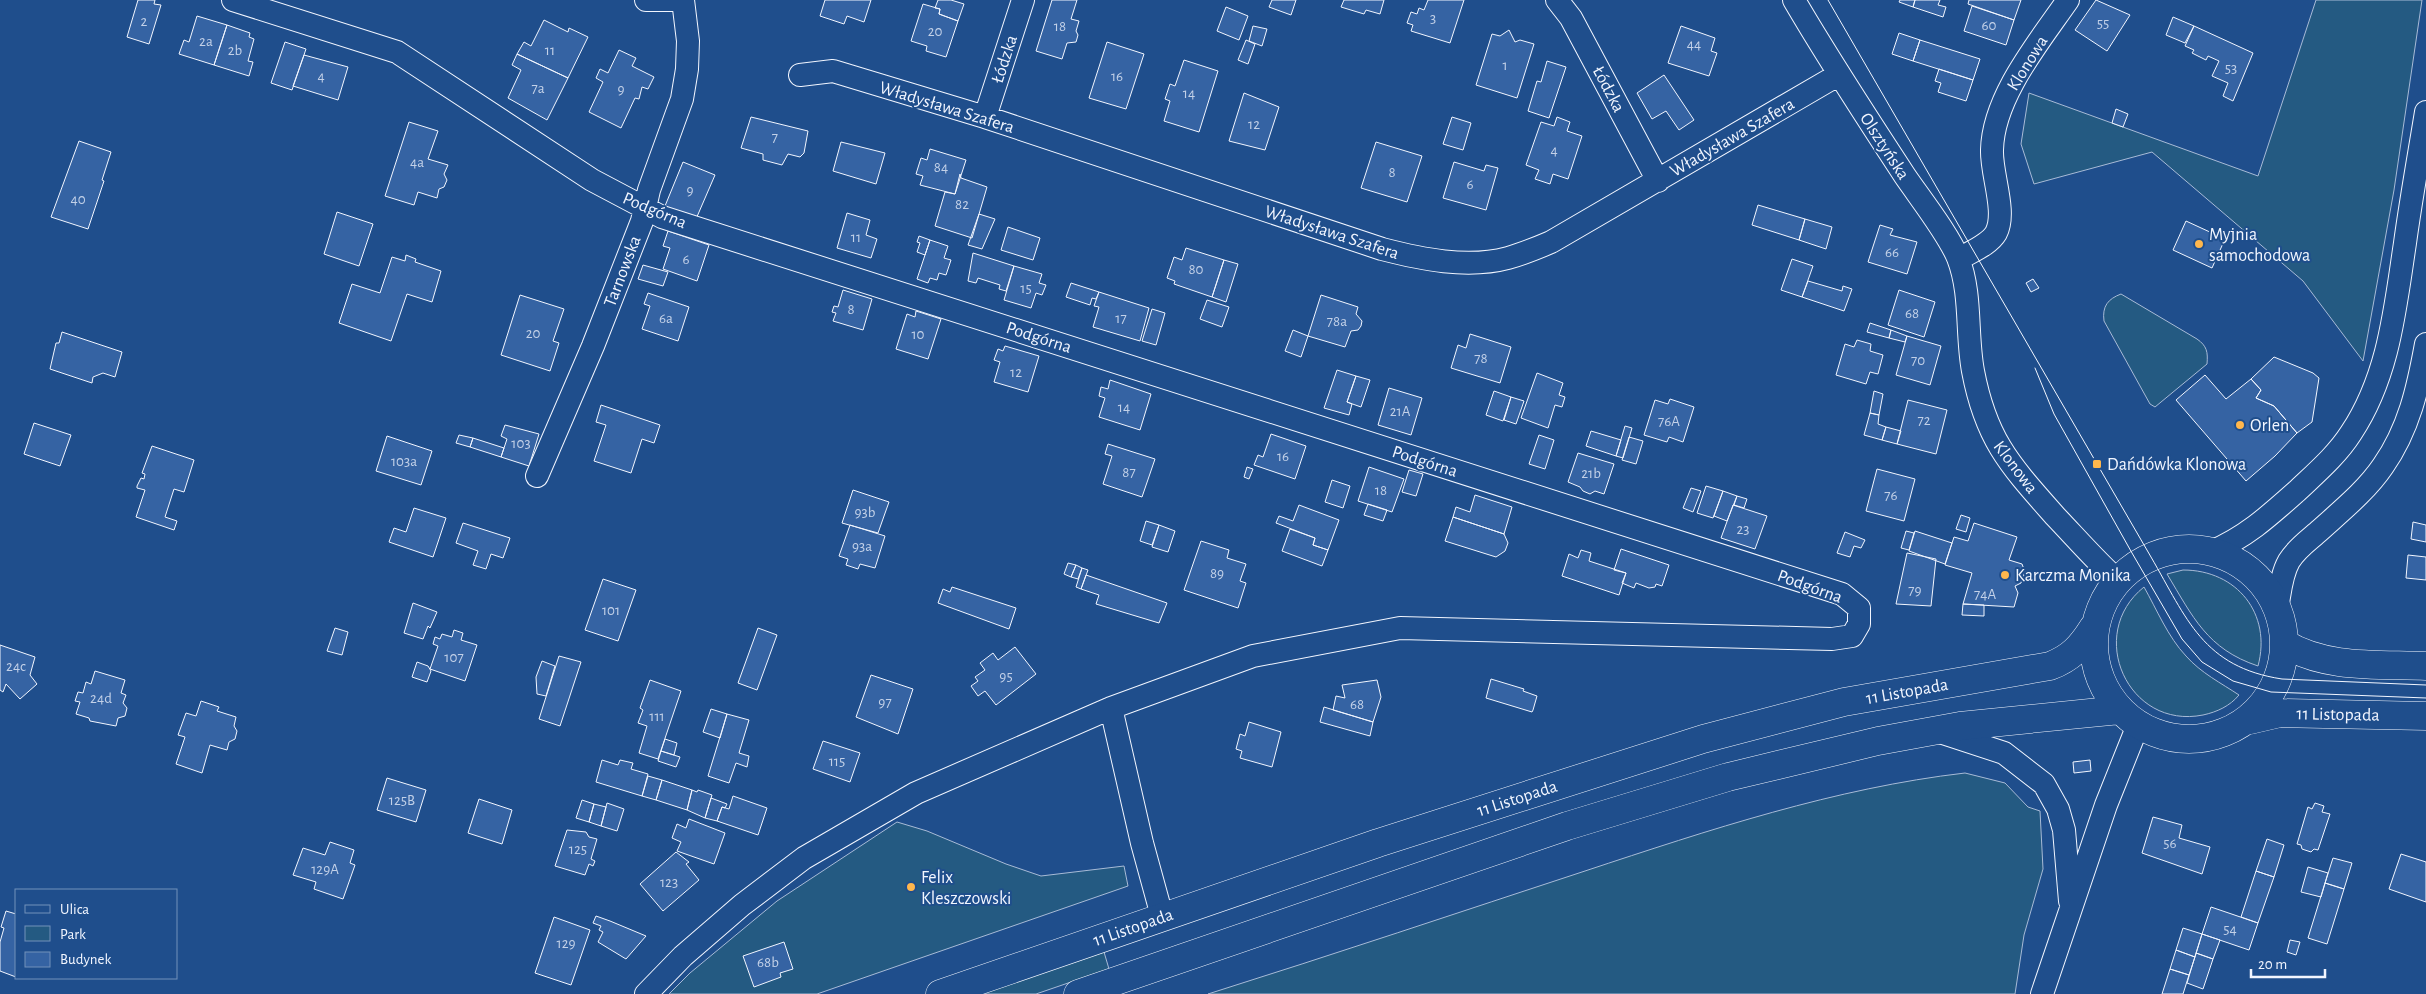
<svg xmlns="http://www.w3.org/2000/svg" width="2426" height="994" viewBox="0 0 2426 994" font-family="'Alegreya Sans',sans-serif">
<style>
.green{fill:#245a82;stroke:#a8bbd7}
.building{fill:#3563a3;stroke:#f2f6ff}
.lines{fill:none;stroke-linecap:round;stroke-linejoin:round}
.minor-casing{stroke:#f2f6ff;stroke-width:24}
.secondary-casing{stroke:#f2f6ff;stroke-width:29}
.minor{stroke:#1f4e8c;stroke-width:22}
.secondary{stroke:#1f4e8c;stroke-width:28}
.tram{stroke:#f2f6ff;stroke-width:1}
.poi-dot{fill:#ffb74d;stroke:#1f4e8c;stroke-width:2}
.labels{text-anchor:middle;stroke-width:4;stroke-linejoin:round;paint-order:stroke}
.number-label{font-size:15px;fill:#c3d1e8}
.street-label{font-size:18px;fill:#f2f6ff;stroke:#1f4e8c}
.poi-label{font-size:18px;fill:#f2f6ff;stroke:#1f4e8c;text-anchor:start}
</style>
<rect width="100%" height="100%" fill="#1f4e8c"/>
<path class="green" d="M2316,0H2422L2394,190L2363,361L2303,281L2152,152L2034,184L2021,144L2029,93L2258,176Z
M2121,294L2197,339C2207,346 2208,352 2207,364L2155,407L2150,404L2104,321C2102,306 2108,299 2121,294Z
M2183,570C2237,570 2272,614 2258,666C2207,649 2193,617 2167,574Z
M2144,587C2157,610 2168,637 2186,656C2201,673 2221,683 2239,695C2230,706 2217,712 2203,715C2128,730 2085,634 2144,587Z
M1965,773L2005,783L2028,807L2040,811L2043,869L2024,935L2015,994H1208C1335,954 1460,912 1585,871C1709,830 1835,788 1965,773Z
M897,822L927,831L1006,864L1041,876L1124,866L1128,886L817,994H669L690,973L777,901Z
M1104,952L1109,969L1036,994H981Z"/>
<path class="building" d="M138,0H155L154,4L161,5L149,44L127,37Z
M825,0H871L864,22L847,16L844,24L820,16Z
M938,0H951L964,4L958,21L939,14L940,9L935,8Z
M1052,0H1077L1071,19L1079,21L1076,31L1078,35L1076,42L1067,43L1062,59L1036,51Z
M1272,0H1296L1291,15L1269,7Z
M1344,0H1384L1380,14L1366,10L1364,14L1341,7Z
M1428,0H1464L1450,43L1411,31L1413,25L1407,23L1411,12L1417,14L1419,8L1424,10Z
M1900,0H1915L1913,7L1899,2Z
M1915,0H1940L1938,5L1946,7L1943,17L1913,7Z
M1969,0H2021L2014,20L1968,4Z
M2096,0L2130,15L2107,51L2075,30Z
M923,4L940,9L939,14L958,21L946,57L926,51L927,46L911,41Z
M1972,6L2014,20L2006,45L1964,31Z
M1226,7L1248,16L1239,40L1217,31Z
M197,16L227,25L214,65L179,54L184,40L189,42Z
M2173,17L2194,26L2185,43L2166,35Z
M544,20L568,32L569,28L588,37L568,78L517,54L524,42L531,46Z
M227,25L250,33L249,37L254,39L248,61L253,62L249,76L214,65Z
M1253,26L1267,29L1262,46L1249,41Z
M1681,26L1715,38L1711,51L1717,53L1709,76L1668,63Z
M2194,26L2253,53L2233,101L2223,96L2228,83L2212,76L2219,61L2208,56L2206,60L2192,53L2194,50L2185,46Z
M1509,30L1515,42L1520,40L1534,44L1517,98L1476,85L1492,34L1500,36Z
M1899,33L1920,40L1913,61L1892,54Z
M1246,40L1255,44L1248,64L1238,60Z
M1920,40L1980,59L1973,80L1913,61Z
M285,42L306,49L292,90L271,83Z
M1107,42L1144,54L1126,109L1089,98Z
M619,50L636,58L632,66L654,77L648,89L642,87L639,99L635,98L621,128L589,112L603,82L596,78L600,69L608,73Z
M517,54L568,78L547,120L508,98L521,70L512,65Z
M304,55L348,67L338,100L293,86Z
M1184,60L1218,71L1199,132L1164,121L1170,101L1165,99L1170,84L1175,86Z
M1547,61L1566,67L1549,118L1528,111L1537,81L1541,82Z
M1939,69L1973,80L1966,101L1938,92L1941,83L1935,81Z
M1664,75L1694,120L1679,130L1666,111L1652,119L1637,93Z
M1244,93L1279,107L1265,150L1229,141Z
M2116,109L2128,114L2123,127L2112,123Z
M751,117L808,131L804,153L800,157L788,154L782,165L763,160V154L741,148Z
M1452,117L1471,123L1463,150L1443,144Z
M1557,117L1570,122L1567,131L1582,136L1568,179L1553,174L1550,184L1535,179L1539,170L1526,165L1541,122L1554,126Z
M409,122L438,131L428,159L448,165L444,174L447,180L444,187L439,189L437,198L418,192L414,205L385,196Z
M79,141L111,152L102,180L104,181L88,229L51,217Z
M841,142L885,153L876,184L833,171Z
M1376,142L1422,156L1407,202L1361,188Z
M930,149L966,160L955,194L920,185L923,176L916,174L921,158L927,160Z
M683,162L715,175L696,219L665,206Z
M1454,162L1484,171L1486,165L1498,168L1486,210L1443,198Z
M960,174L961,178L987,187L972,238L935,226L945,192L955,194Z
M1758,205L1805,219L1799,240L1752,225Z
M337,212L373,224L359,266L324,254Z
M847,213L870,220L866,235L877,239L871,258L837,248Z
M979,214L995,219L982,249L968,245Z
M1805,219L1832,227L1826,249L1799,240Z
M2186,221L2225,239L2212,268L2173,250Z
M1880,225L1893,229L1890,235L1917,242L1907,274L1868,262Z
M1008,227L1040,238L1033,260L1001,250Z
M668,231L709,245L697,281L663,269L670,248L663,246Z
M919,236L930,240L925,255L917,252L920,243L917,242Z
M930,240L948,246L944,258L951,260L946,275L939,273L937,280L930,278L928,283L917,279Z
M1186,248L1224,260L1212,297L1174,284L1175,281L1167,278L1174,257L1182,260Z
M973,253L1014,266L1006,291L999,289L1000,285L978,278L976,283L968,281Z
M406,255L416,259L415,262L441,271L432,302L407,294L391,341L339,323L352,284L380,293L392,257L405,261Z
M1792,259L1813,266L1802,297L1781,290Z
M1224,260L1238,264L1226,302L1212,297Z
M643,265L668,272L663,286L638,279Z
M1014,266L1042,274L1039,283L1046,285L1042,295L1036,293L1031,308L1004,300Z
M2033,279L2039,288L2031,292L2026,283Z
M1808,281L1842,291L1843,286L1852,289L1844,311L1802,297Z
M1071,283L1099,292L1096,299L1092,298L1090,305L1066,297Z
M843,290L872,299L863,330L833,321L836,313L832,312L834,306L838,307Z
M1899,290L1935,302L1924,337L1888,325Z
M1099,292L1149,308L1140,341L1093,327L1099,307L1094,306Z
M648,293L689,307L678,341L642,329L650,306L644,304Z
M520,295L564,309L553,341L559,343L550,371L501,355Z
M1321,295L1358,307L1356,314L1362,321L1361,326L1358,330L1351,331L1345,347L1308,336Z
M1207,300L1229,307L1222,327L1200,319Z
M1152,309L1165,313L1156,345L1142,341Z
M916,311L941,319L928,359L896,349L907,314L915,317Z
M1870,323L1891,330L1889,338L1867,332Z
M1293,330L1308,336L1301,357L1285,351Z
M1891,330L1907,336L1905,342L1889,338Z
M62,332L122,352L115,377L103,373L93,377L92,383L50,369L56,343H59Z
M1470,334L1511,347L1500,383L1451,368L1458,345L1466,348Z
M1907,336L1941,346L1930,385L1896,375Z
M1857,340L1871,344L1870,351L1883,355L1878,374L1870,372L1866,384L1836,375L1845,344L1854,347Z
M1005,346L1039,356L1028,392L994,382L1000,362L994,360L998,349L1003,351Z
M2274,357L2313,373L2319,378L2312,422L2297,433L2274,406L2256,398L2261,390L2251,379Z
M1337,370L1356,376L1347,402L1352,404L1349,415L1324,408Z
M1537,373L1563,383L1559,395L1565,397L1562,407L1555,405L1548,428L1521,418Z
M2205,375L2226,399L2251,379L2261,390L2256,398L2274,406L2297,433L2275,456L2246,481L2176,400Z
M1356,376L1370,380L1361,407L1347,402Z
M1110,380L1151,394L1140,430L1099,417L1105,398L1099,396L1101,387L1108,389Z
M1389,388L1422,398L1411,435L1378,425Z
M1494,391L1511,397L1503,421L1486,415Z
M1874,391L1883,394L1879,415L1870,413Z
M1511,397L1524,401L1516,424L1504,420Z
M1670,399L1694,407L1683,442L1669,437L1667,442L1644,435L1655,400L1668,404Z
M1908,400L1947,410L1936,454L1897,444Z
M601,405L660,425L654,443L642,439L631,473L594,461L606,425L596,422Z
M1870,413L1879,415L1878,424L1886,427L1882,440L1864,435Z
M34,423L71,435L60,466L24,454Z
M505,425L539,434L529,466L501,457L507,439L501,436Z
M1625,426L1632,428L1623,458L1616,456Z
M1886,427L1901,431L1897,444L1882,440Z
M1591,431L1621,440L1616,456L1586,446Z
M1271,434L1306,446L1295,479L1254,465L1258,455L1263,457Z
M459,435L473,438L470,447L456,443Z
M1539,435L1554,440L1545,469L1529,464Z
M387,436L432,451L421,485L376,471Z
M1629,437L1643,441L1636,464L1622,460Z
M473,438L504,448L501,457L470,447Z
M1108,444L1155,459L1142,497L1103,484L1112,456L1105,454Z
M152,446L194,460L184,492L174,489L165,517L177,521L174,530L136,517L145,490L137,488V486L141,478L144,479L145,474L142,473Z
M1578,453L1614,464L1604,494L1595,491L1590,494L1583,491L1580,487L1568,482Z
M1247,467L1253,469L1249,479L1244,477Z
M1369,467L1404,479L1392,512L1358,501Z
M1877,469L1915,479L1904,521L1866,511Z
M1409,470L1423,474L1416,496L1402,492Z
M1332,480L1350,486L1343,508L1325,502Z
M1706,486L1723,491L1713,518L1697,513Z
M1691,488L1701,491L1693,512L1683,508Z
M853,490L889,502L878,533L842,523Z
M1723,491L1737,496L1727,521L1714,516Z
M1475,495L1512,507L1504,534L1453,517L1456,507L1470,512Z
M1737,496L1747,499L1744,508L1734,505Z
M1368,504L1387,510L1383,521L1364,515Z
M1299,505L1339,520L1328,550L1313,545L1315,538L1276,523L1279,516L1293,521Z
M1733,505L1767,516L1755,549L1721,538Z
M414,508L446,518L433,557L389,542L394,528L406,532Z
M1961,515L1970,518L1966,532L1956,529Z
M1453,517L1504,534L1508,543L1505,551L1496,557L1445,541Z
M1146,521L1159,525L1152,545L1140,541Z
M2413,522L2426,525V542L2411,539Z
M463,523L510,538L503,558L491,554L486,569L473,565L478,551L456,543Z
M1974,523L2017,537L2009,560L2022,564L2025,572L2021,583L2015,586L2018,593L2014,607L1963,604L1972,573L1945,565L1954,537L1968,541Z
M850,525L885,536L875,568L860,564L858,569L846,565L848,559L839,556Z
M1159,525L1175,531L1168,552L1152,547Z
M1290,529L1315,538L1313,545L1328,550L1322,566L1282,551Z
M1906,531L1914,533L1909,550L1901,548Z
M1915,531L1952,543L1945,564L1909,551Z
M1845,532L1865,540L1861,548L1854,546L1850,557L1837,553Z
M1201,541L1229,550L1227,558L1246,564L1240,581L1246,583L1238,608L1184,590Z
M1621,549L1669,565L1662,586L1656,584L1655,587L1649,588L1636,583L1634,588L1622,583L1626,573L1614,570Z
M1581,550L1591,553L1589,561L1626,573L1619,595L1562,576L1569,554L1578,558Z
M1907,553L1936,559L1931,606L1896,604Z
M2408,555L2426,557V580L2406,578Z
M1068,563L1076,565L1071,577L1064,574Z
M1076,565L1082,568L1078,579L1071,577Z
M1082,568L1088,570L1081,589L1076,587Z
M1086,575L1167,603L1159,623L1096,604L1099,595L1081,589Z
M603,579L636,590L618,641L585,630Z
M952,587L1016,608L1009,629L938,603L943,589L950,592Z
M413,603L437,612L430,628L428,626L423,639L404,633Z
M1963,604L1984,605V616L1962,615Z
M335,628L348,632L342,655L327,651Z
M758,628L777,635L757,690L738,683Z
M454,630L463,633L461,640L477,645L465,681L430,669L438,646L433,644L435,637L440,639L442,634L452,637Z
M0,645L35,657L30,675L37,684L20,699L6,684L3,692L0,690Z
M1015,647L1036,674L996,705L985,691L978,696L971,686L978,681L975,677L985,670L980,663L993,653L998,660Z
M559,656L581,662L560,726L539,719Z
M542,661L555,666L546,696L537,694L536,677Z
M417,662L428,666L431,671L427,682L412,677Z
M95,671L125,680L121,693L126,695L123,703L127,708L125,716L118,718L116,726L90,721L89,718L76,714L80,702L75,701L78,692L83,693L86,682L91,684Z
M871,675L913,689L898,734L856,717Z
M1491,679L1524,689L1523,691L1537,696L1533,710L1532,712L1486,698Z
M650,680L681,691L658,759L639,753L647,726L638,723L643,710L640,708Z
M1377,680L1381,697L1373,722L1333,710L1336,696L1345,698L1342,685Z
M201,701L219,707L217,711L236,717L234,726L237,731L235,739L229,742L227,750L210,745L202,773L176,764L185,737L178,735L186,713L196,716Z
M1324,707L1373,722L1370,736L1320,722Z
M711,709L727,714L720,738L703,732Z
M727,714L749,720L739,753L749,756L747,767L736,763L729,783L708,776Z
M1249,722L1281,732L1272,767L1240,758L1242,751L1236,749L1240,734L1245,736Z
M665,739L677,743L674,755L661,751Z
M823,741L860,753L850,782L813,769Z
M661,751L680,757L676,767L658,761Z
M602,760L618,765L620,760L633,763L631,769L648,774L642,796L596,782Z
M2090,760L2091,771L2074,773L2073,762Z
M648,776L662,780L656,800L642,796Z
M387,778L426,790L416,822L377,810Z
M662,780L692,790L687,810L656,800Z
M692,790L697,792L698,790L712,795L705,818L687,810Z
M733,796L767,808L758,835L717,821L722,807L729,809Z
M711,798L727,804L725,808L722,807L717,821L705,818Z
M479,799L512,810L502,844L468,833Z
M582,800L594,804L589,822L576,818Z
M607,803L624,809L617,831L601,826Z
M2315,803L2324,806L2322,812L2330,814L2318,850L2314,849L2311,852L2302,849L2301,845L2297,844L2308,807L2312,809Z
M594,804L606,807L601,826L589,822Z
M2153,817L2182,825L2179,838L2210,847L2202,874L2142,853Z
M689,819L725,833L714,864L677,851L681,842L672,838L677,824L686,828Z
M567,830L586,832L589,837L597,839L591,859L595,861L593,866L589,864L585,875L555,866Z
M2267,839L2284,845L2274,877L2256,871Z
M330,842L354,850L350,863L355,865L343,899L314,889L316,882L293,875L303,848L325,855Z
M676,852L689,862L686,864L699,880L663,911L640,884Z
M2401,854L2426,862V902L2389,889Z
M2333,858L2352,863L2344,889L2325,883Z
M2308,867L2328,873L2321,897L2301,892Z
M2256,871L2274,877L2258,923L2241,917Z
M2325,883L2344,889L2327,944L2308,938Z
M2211,907L2258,923L2249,950L2202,934Z
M6,911L16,914V977L0,971V942L4,928L1,927Z
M596,916L610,921L646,936L626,959L598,942L603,932L599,930L601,926L593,923Z
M554,917L590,930L571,985L535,973Z
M2183,928L2202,934L2195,957L2176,950Z
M2202,934L2220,940L2213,959L2196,953Z
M2290,940L2300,942L2296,955L2287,952Z
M784,942L793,969L780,973L781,977L754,987L743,956Z
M2176,950L2195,957L2189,975L2170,969Z
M2196,953L2213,959L2203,989L2187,983Z
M2170,969L2189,975L2183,994H2162Z"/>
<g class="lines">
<defs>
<path id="minor" d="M233,0L397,52L592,180L662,217L1842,594L1859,608V624L1852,636L1832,639L1400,628L1253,656L1111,708L916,793L804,858L742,905L683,956L646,994
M646,0H683
M1557,0L1571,18L1658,181
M1794,0C1829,60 1867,118 1905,176C1920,198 1949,235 1958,258C1972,294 1966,334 1973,371C1986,440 2010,465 2055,516C2076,538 2096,561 2118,581
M800,75L833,71L985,117L1382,249C1421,259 1467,269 1508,258C1522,254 1537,248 1551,242L1838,75
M985,117L1023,0
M1959,259C1970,252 1989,245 1996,233C2007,212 1991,174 1992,150C1993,97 2039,42 2068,0
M537,476L593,346L642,221L649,190L682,99L687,69L688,41L683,0
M2211,552C2246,537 2269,516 2297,491C2316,473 2337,455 2351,433C2389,376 2395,309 2405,243C2411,199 2419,155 2426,112
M2277,609C2280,593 2281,575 2289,561C2296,549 2309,540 2319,531C2341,511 2366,491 2383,466C2409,429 2418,388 2426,344
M1111,708L1142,843L1162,916
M1937,731L2004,753L2044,784L2058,809L2064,830L2070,901
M2042,994L2106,805L2138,725"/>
<path id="secondary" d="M2094 644a95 95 0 1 1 190 0a95 95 0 1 1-190 0Z
M2285,644C2326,669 2379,664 2426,666
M2250,720L2280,713L2426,716
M940,994L1378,843L1703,739L1844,702L2050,666C2071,658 2081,647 2093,628
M1078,994L1567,826L1728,777L1878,741L1960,726L2120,710"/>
</defs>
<use href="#minor" class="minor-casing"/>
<use href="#secondary" class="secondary-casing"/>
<use href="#minor" class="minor"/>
<use href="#secondary" class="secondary"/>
<path class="tram" d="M1828,0L2151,557C2187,619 2203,667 2282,679L2426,685
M2035,368L2054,414L2132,553L2182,639L2202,662L2233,681L2271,692L2426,698"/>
</g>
<g class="poi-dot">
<circle cx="2199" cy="244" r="5"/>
<circle cx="2240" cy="425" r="5"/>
<rect x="2092" y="459" width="10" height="10" rx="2.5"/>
<circle cx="2005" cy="575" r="5"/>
<circle cx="911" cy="887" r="5"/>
</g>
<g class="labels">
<g class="number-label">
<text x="1433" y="23">3</text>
<text x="144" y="26">2</text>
<text x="2103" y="28">55</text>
<text x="1989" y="30">60</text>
<text x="1060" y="31">18</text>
<text x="935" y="36">20</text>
<text x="206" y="46">2a</text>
<text x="1694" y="49">44</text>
<text x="235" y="55">2b</text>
<text x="550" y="55">11</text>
<text x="1505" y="70">1</text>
<text x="2231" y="73">53</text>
<text x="321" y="81">4</text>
<text x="1117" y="81">16</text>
<text x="538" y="93">7a</text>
<text x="621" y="94">9</text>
<text x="1189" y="98">14</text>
<text x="1254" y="129">12</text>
<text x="775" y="142">7</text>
<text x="1554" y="155">4</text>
<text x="417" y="167">4a</text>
<text x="941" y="172">84</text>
<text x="1392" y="177">8</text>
<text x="1470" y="189">6</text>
<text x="690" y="195">9</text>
<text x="78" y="204">40</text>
<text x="962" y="209">82</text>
<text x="856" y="242">11</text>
<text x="1892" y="257">66</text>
<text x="686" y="264">6</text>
<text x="1196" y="274">80</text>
<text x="1026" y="293">15</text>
<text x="851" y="314">8</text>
<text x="1912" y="318">68</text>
<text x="666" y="323">6a</text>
<text x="1121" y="323">17</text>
<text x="1337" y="326">78a</text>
<text x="533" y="338">20</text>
<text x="918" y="339">10</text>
<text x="1481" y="363">78</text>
<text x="1918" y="365">70</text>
<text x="1016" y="377">12</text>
<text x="1124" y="412">14</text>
<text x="1400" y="416">21A</text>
<text x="1924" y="425">72</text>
<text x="1669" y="426">76A</text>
<text x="521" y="448">103</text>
<text x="1283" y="461">16</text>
<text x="404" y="466">103a</text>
<text x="1129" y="477">87</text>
<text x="1591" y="478">21b</text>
<text x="1381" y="495">18</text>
<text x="1891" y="500">76</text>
<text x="865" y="517">93b</text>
<text x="1743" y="534">23</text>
<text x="862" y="551">93a</text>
<text x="1217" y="578">89</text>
<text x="1915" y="595">79</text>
<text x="1985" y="599">74A</text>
<text x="611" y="615">101</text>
<text x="454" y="662">107</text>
<text x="16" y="671">24c</text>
<text x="1006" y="681">95</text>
<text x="101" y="703">24d</text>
<text x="885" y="707">97</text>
<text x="1357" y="709">68</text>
<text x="657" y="721">111</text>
<text x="837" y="766">115</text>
<text x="402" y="805">125B</text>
<text x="2170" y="848">56</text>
<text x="578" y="854">125</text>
<text x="325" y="874">129A</text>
<text x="669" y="887">123</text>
<text x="2230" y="934">54</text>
<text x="566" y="948">129</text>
<text x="768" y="967">68b</text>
</g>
<g class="street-label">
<text transform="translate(1004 59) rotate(-72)" y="6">Łódzka</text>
<text transform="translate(2027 63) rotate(-58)" y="6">Klonowa</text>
<text transform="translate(1609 89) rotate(62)" y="6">Łódzka</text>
<text transform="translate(947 107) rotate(17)" y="6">Władysława Szafera</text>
<text transform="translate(1732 137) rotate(-30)" y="6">Władysława Szafera</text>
<text transform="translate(1885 146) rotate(57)" y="6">Olsztyńska</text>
<text transform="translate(655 210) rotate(23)" y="6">Podgórna</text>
<text transform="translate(1332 232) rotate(18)" y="6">Władysława Szafera</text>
<text transform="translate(622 271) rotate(-69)" y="6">Tarnowska</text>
<text transform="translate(1039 337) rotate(18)" y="6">Podgórna</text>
<text transform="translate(1425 461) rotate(18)" y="6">Podgórna</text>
<text transform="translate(2016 467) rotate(53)" y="6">Klonowa</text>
<text transform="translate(1810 586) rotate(20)" y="6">Podgórna</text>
<text transform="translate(1907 691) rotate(-10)" y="6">11 Listopada</text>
<text transform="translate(2338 714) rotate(1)" y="6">11 Listopada</text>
<text transform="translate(1517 798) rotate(-18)" y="6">11 Listopada</text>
<text transform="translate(1133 927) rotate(-19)" y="6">11 Listopada</text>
</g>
<g class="poi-label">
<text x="2209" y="240">Myjnia<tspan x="2209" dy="21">samochodowa</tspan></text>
<text x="2250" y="431">Orlen</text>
<text x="2107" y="470">Dańdówka Klonowa</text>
<text x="2015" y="581">Karczma Monika</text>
<text x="921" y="883">Felix<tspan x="921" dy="21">Kleszczowski</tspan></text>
</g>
</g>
<rect x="15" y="889" width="162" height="90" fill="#1f4e8c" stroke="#7391ba"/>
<rect x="25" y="905" width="25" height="8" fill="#1f4e8c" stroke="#7391ba"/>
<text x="60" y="914" font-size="15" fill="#f2f6ff">Ulica</text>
<rect x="25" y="926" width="25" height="15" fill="#245a82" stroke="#7391ba"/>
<text x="60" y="939" font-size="15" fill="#f2f6ff">Park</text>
<rect x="25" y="952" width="25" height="15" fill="#3563a3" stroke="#7391ba"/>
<text x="60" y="964" font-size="15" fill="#f2f6ff">Budynek</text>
<path d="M2251 969v8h74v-8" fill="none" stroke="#f2f6ff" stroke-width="2.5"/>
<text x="2258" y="969" font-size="15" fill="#f2f6ff" stroke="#1f4e8c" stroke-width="4" paint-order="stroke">20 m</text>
</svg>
